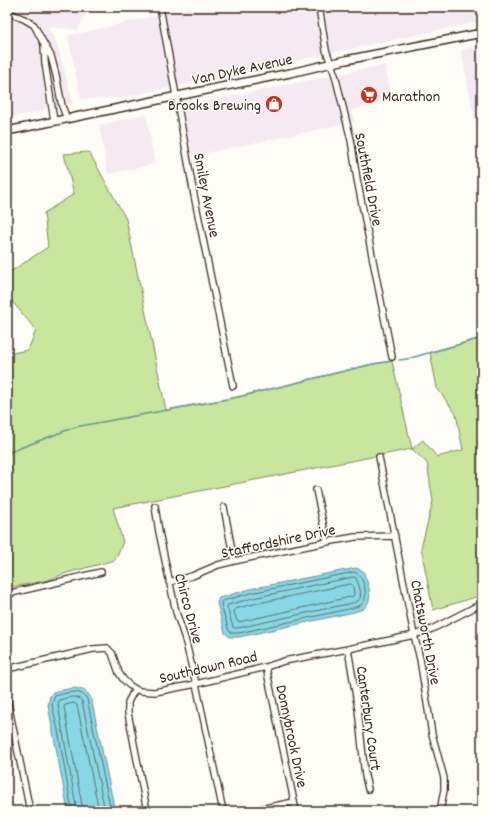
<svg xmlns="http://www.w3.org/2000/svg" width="489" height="818" viewBox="0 0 489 818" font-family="Dekko,sans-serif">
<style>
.built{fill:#f5e9f2}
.green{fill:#c8e69d;stroke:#82885e}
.water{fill:#88d7e5;stroke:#699295}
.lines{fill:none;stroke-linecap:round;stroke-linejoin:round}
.shore{stroke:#5a6f6e;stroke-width:1}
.stream{stroke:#699295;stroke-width:1.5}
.minor-casing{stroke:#3b2a1e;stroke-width:8}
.major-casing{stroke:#3b2a1e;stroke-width:10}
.minor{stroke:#fdfcf7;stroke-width:5.5}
.major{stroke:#fdfcf7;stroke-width:7}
.labels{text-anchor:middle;stroke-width:3;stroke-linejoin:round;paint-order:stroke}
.street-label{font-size:16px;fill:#3b2a1e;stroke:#fdfcf7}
.poi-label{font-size:16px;fill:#3b2a1e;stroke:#fdfcf7;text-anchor:start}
</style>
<rect width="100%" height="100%" fill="#fdfcf7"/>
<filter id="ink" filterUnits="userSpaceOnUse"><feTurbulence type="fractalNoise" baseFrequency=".025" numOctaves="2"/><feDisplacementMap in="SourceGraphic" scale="8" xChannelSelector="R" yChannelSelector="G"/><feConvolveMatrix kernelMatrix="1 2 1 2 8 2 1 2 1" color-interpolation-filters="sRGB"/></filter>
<g filter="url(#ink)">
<path class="built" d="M7,7H89L78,30L48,27L58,47L73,103L45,108L42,111L7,118Z
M194,7H243L245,12L271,7H482V21L120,98L81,99L68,36Z
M482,46V154L461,50Z
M385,65L392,101L352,110L354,122L192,156L182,106Z
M146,114L155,164L108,174L99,125Z"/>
<path class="green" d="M89,152L126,219L166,410L238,397L373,364L392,361L412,449L423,440L437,457L463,450L456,414L437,388L430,352L482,338V570L479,596L433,610L421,548L433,501L427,463L412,449L113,508L123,542L115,560L67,573L45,581L7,588V354L28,350L36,330L11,300L7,299V274L48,247L44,213L74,194L64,154Z"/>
<path class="water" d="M356,568L363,571C367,581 375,599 364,608C362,610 357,611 354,612L239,637H230L225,633L217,603L219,598L250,589Z
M73,688C83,689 86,690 91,698L115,811H68L48,705L50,696L53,692Z"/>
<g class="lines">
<path class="shore" d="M355,572C363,575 368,593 364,601C362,606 357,606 353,608L239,633H232L229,631L221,605L222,601L251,593Z
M354,577L356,578C358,583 364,596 358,601C358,601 353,603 352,603L238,628H234L233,627L227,607L228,605L253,598Z
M351,584L353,586L354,594L353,596L350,597L239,622L237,621L234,612L235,609L254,604Z
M72,811L58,730L52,705L54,698L55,696C66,693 81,688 87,699L111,811
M77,811L58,705L59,700C67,698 77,694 82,701L105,811
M83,811L64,707L65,705L74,703L77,705L99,811"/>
<path class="stream" d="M399,360L407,359L482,338
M7,453L75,427L238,397L373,364L392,361"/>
<defs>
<path id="minor" d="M160,7L194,195L233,386
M319,7L326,50L335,75L351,140L357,179L392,357
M7,12L24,19L34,25L44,44L51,56L56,75L62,106L67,119
M44,46L45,63L54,121
M379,457L414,635L420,659L432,734L444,778V790L440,811
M316,490L327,542
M155,506L159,532L176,612L185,639L196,684L223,811
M224,507L234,561
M169,582L192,576L218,565L234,561L327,542L355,537L395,536
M7,594L101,572
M348,649L358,709L365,776L368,789
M266,667L296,811
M7,669L93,649L107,648L112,653L119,673L123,679L129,685L135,689L140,691L155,692L196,684L266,667L284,661L348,649L414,635L432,629L475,607L482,605
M135,689L128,702V713L147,811
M7,698L30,811
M250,811L294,802"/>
<path id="major" d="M7,131L290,73L346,60L482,33"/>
</defs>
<use href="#minor" class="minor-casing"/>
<use href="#major" class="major-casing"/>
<use href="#minor" class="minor"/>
<use href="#major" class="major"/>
</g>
</g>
<defs>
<symbol id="supermarket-disc" viewBox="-11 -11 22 22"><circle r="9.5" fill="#c8321e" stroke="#fdfcf7"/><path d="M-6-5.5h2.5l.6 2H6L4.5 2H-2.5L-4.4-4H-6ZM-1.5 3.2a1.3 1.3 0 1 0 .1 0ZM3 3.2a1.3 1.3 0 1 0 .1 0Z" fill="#fff"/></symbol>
<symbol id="shop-disc" viewBox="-11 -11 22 22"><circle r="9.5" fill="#c8321e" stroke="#fdfcf7"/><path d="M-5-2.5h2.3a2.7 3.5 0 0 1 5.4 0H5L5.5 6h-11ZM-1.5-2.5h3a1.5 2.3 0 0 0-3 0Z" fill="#fff"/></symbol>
</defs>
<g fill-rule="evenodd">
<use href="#supermarket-disc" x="359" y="85" width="20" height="20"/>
<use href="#shop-disc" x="264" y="94" width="20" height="20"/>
</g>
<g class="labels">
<g class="street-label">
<text transform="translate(242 68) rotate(-12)" y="6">Van Dyke Avenue</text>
<text transform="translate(370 179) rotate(79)" y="6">Southfield Drive</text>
<text transform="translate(208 195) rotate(79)" y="6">Smiley Avenue</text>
<text transform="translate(278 540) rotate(-12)" y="6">Staffordshire Drive</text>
<text transform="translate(190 608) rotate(75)" y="6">Chirco Drive</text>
<text transform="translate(427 632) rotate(79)" y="6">Chatsworth Drive</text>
<text transform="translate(208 666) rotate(-13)" y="6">Southdown Road</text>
<text transform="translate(370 718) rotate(82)" y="6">Canterbury Court</text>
<text transform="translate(293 736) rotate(78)" y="6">Donnybrook Drive</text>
</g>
<g class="poi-label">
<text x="382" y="101">Marathon</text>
<text x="261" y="110" text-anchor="end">Brooks Brewing</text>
</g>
</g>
<rect width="489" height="818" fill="none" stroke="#fdfcf7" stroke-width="24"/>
<rect x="12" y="12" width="465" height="794" fill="none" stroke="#3b2a1e" stroke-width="1.5" filter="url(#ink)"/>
</svg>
